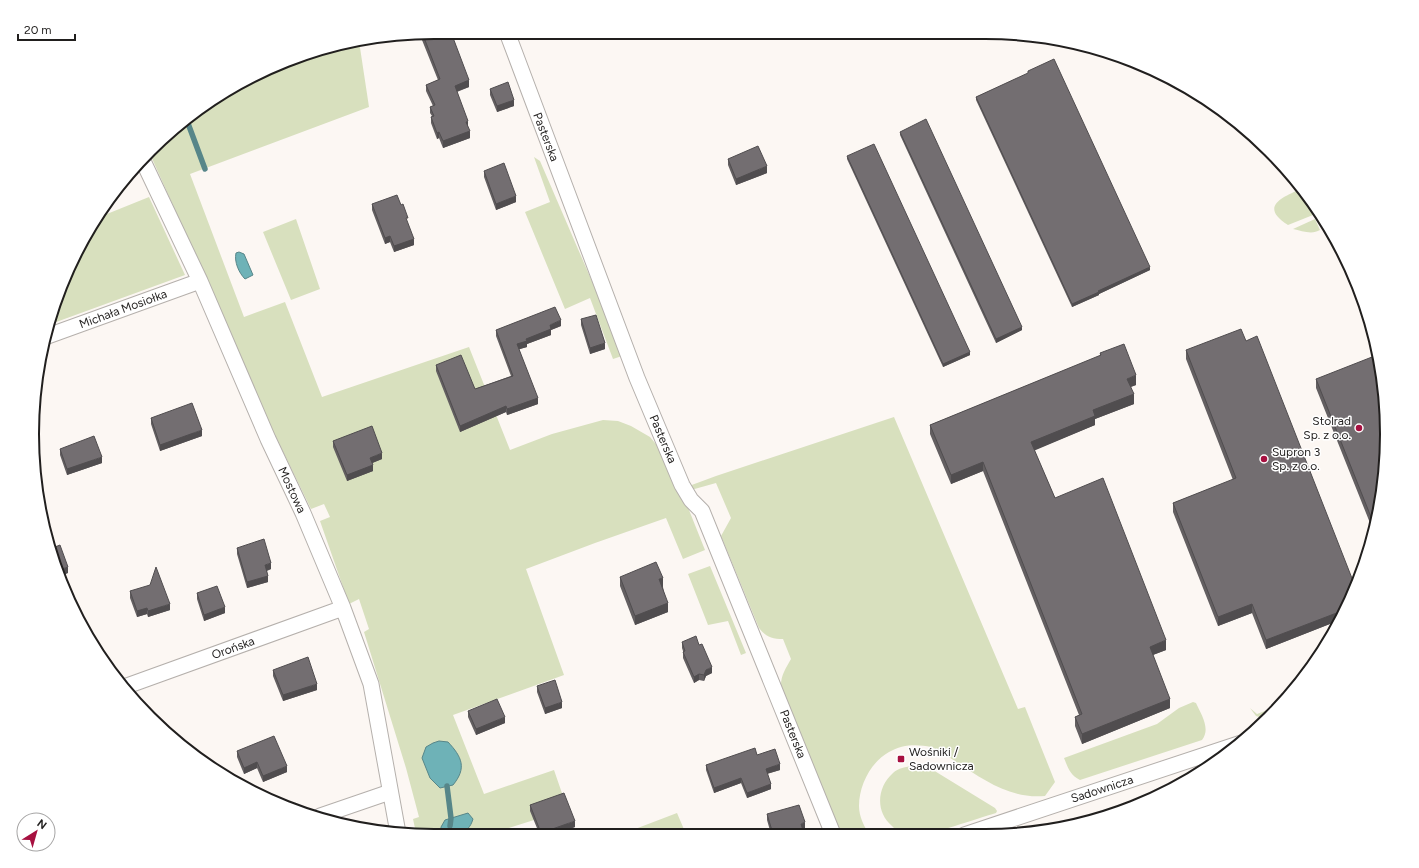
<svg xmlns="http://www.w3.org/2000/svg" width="1419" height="868" viewBox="0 0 1419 868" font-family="Figtree,sans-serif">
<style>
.green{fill:#d8e0be}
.water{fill:#6eb2b7;stroke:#578689}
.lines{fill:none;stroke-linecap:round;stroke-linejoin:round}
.stream{stroke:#578689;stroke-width:5.5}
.street-casing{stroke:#b5b0ac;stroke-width:17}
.street{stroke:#fff;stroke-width:15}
.wall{fill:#635f61}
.shaded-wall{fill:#504d4f}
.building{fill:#736e71;stroke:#504d4f}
.poi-dot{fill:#a71040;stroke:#fff;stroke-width:1.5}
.labels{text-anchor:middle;stroke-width:3;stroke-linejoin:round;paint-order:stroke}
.street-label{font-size:12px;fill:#211f1e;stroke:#fff}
.poi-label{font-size:12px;fill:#211f1e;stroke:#fff;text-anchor:start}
.rim{fill:none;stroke:#211f1e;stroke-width:2}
</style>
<rect width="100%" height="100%" fill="#fcf7f3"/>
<path class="green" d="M359,41L369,107L190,174L244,317L285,302L322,397L469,347L510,450L552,434L603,420L618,421L631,426L650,437L660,449L687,505L705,550L683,559L666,518L595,543L526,569L564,675L453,715L484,794L554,770L564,799L534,820L499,831L500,833H416L413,819L419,817L406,768L364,632L369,629L359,599L349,604L320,521L330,517L324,504L311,509L270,425L240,355L150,154L189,115L256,74L305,53Z
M534,157L540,161L597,293L622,356L613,359L590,298L565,309L525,212L550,202Z
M1301,189L1304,192L1313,215L1288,225C1259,207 1282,197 1301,189Z
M149,197L185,275L48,325L53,305L74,256L97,218Z
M296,219L320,289L291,300L263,232Z
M1315,219L1320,230C1312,235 1302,231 1293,229Z
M894,417L1018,709L1025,707L1055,782L1045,796C999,800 969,766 931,747C918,744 902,744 889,752C871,762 859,785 859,806C859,816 864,827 870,835L841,834L781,685C781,675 786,668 791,659L783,639C772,639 766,637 759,628L721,536L731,518L716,483L691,490L689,486L716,476Z
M710,566L746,653L741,655L728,621L708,625L688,574Z
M1193,702L1196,703C1201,714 1211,729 1202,740L1080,780C1070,775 1068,768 1064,758L1157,724L1179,708Z
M1278,706C1272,713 1266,720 1256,716L1250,708L1257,714Z
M913,766L924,767L933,770L995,808L997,811L996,813C974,819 924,839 904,834C900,833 895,829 892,826C875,812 877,787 893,773C898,768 906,767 913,766Z
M677,813L686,834H622Z"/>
<path class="water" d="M239,252L244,254L253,275L245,279C239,273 234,262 236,253Z
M439,741L448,742C462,757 467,768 453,785L440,788L430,778L422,758L426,747L433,743Z
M468,813L473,819C468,836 456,833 441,833V827L445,820Z"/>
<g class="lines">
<path class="stream" d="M186,118L205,169
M447,786L451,818L450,826"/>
<defs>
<path id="street" d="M508,35L637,378L682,485L691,500L702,511L833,834
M143,161L200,281L268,439L303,513L343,608L371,684L398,833
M45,337L200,281
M124,687L343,608
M320,816L390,792
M964,835L1241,743"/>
</defs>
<use href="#street" class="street-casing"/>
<use href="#street" class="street"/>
</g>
<path class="wall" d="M420,35H452L469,87L457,92L468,127L470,138L443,148L439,138L437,139L431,123V117L432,116L430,113V107L433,106L426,91V85L438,80Z
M1028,71L1150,270L1099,294V295L1072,307L976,100V97L1028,74Z
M490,89L514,106L497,112L490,95Z
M900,132L1022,330L996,343L900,135Z
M847,156L970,355L943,367L847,159Z
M728,159L767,173L736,185L728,165Z
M484,171L516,202L496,210L484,177Z
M372,204L408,224L414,245L394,252L390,242L385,244L372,210Z
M581,319L605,349L590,354L581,325Z
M561,326L551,330V335L527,344V347L519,349L538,404L507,415L506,412L460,432L436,371V365L475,389L511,376L496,336V330Z
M1246,341L1346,612L1340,620L1266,649L1252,613L1218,626L1173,512V503L1233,480L1186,359V350Z
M1100,353L1136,385L1131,387L1134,404L1095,419V425L1034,450L1055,498L1166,650L1153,655L1170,708L1082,744L1075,726V717L1079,715L983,471L951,484L930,434V425L1100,356Z
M1316,379L1386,460L1374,533L1316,388Z
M151,418L202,436L160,451L151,424Z
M333,441L382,459L372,463L373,471L347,481L333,447Z
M60,449L102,463L67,475L60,455Z
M237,548L271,569L267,571L268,582L247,588L237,554Z
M620,577L663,587L668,612L635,625L620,586Z
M130,591L170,610L148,617L147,614L137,617L130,598Z
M197,593L225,613L204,621L197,599Z
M682,642L712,673L706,676L704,681L699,680L694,683L683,658V651L682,648Z
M273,670L317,690L283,701L273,676Z
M537,686L562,708L545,714L537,692Z
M468,711L505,723L476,735L468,717Z
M237,751L287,772L263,782L257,768L244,774L237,757Z
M757,755L780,770L767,774L771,789L747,798L741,783L714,793L706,770V765Z
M530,805L575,827L558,833H539L530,811Z
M767,814L805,828L802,829L804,834H771L767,820Z"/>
<path class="shaded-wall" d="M469,80V87L455,92V86Z
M514,100V106L497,112V106Z
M468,121V127L466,128V122Z
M470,131V138L443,148V141Z
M439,132V138L437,139V133Z
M767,166V173L736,185V179Z
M516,196V202L496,210V204Z
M390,236V242L385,244V238Z
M414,239V245L394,252V246Z
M1150,267V270L1099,294V295L1072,307V304L1098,291Z
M561,320V326L551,330V335L527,344V347L517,350V344L550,325Z
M1022,327V330L996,343V339Z
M605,343V349L590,354V348Z
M970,352V355L943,367V364Z
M1136,375V385L1127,388V379Z
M1134,394V404L1095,419V425L1031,452V442L1093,410Z
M538,398V404L507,415V409Z
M506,406V412L460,432V426Z
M202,430V436L160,451V445Z
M382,453V459L370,464V458Z
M102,457V463L67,475V469Z
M983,462V471L951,484V475Z
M373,465V471L347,481V475Z
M271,563V569L265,571V565Z
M68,567V573L60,577L58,573L59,570Z
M268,576V582L247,588V582Z
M663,578V587L659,588V579Z
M668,603V612L635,625V616Z
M170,604V610L148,617V611Z
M1252,604V613L1218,626V617Z
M225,607V613L204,621V615Z
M147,608V614L137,617V611Z
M1347,609L1340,620L1266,649V640Z
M1166,640V650L1150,656V647Z
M712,667V673L706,676L704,681V675L706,670Z
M699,674V680L694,683V677Z
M317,684V690L283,701V695Z
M1170,699V708L1082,744V734Z
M562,702V708L545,714V708Z
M505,717V723L476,735V729Z
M257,762V768L244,774V768Z
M780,764V770L766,774V769Z
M287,766V772L263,782V776Z
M741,778V783L714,793V788Z
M771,784V789L747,798V793Z
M575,821V827L558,833H542Z
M805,822V828L801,830V824Z"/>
<path class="building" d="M423,35H452L469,80L455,86L468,121L466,122L470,131L443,141L439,132L437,133L431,117L434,116L430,107L435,105L426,85L440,79Z
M1054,59L1150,267L1098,291L1099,292L1072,304L976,97L1028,73V71Z
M508,82L514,100L497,106L490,89Z
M926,119L1022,327L996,339L900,132Z
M874,144L970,352L943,364L847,156Z
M758,146L767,166L736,179L728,159Z
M504,163L516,196L496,204L484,171Z
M397,195L401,205L403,204L408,218H406L414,239L394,246L390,236L385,238L372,204Z
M555,307L561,320L550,325L551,329L526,339L527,341L517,344L538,398L507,409L506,406L460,426L436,365L461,355L475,389L513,376L496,330Z
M596,315L605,343L590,348L581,319Z
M1241,329L1246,341L1257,336L1355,586L1347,609L1266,640L1252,604L1218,617L1173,503L1236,478L1186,350Z
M1124,344L1136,375L1127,379L1134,394L1093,410L1095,416L1031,442L1055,498L1103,478L1166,640L1150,647L1170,699L1082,734L1075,717L1082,714L983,462L951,475L930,425L1101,355L1100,353Z
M1372,357L1384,385L1386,460L1375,527L1316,379Z
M192,403L202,430L160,445L151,418Z
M372,426L382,453L370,458L373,465L347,475L333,441Z
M94,436L102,457L67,469L60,449Z
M264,539L271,563L265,565L268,576L247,582L237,548Z
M60,545L68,567L59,570L60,573H58L53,563L50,547V549Z
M656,562L663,578L659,579L668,603L635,616L620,577Z
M156,567L170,604L148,611L147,608L137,611L130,591L150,585Z
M217,586L225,607L204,615L197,593Z
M696,636L699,645L702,644L712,667L706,670L704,675L699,674L694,677L683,652L685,651L682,642Z
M308,657L317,684L283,695L273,670Z
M555,680L562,702L545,708L537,686Z
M497,699L505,717L476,729L468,711Z
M274,736L287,766L263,776L257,762L244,768L237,751Z
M755,748L757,755L775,749L780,764L766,769L771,784L747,793L741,778L714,788L706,765Z
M564,793L575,821L541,833L530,805Z
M799,805L805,822L801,824L804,834H773L767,814Z"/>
<g class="poi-dot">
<circle cx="1359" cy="428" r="4"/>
<circle cx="1264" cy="459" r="4"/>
<rect x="897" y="755" width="8" height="8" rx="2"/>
</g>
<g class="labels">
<g class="street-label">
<text transform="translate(546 137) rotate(69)" y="4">Pasterska</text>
<text transform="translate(123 309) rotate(-20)" y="4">Michała Mosiołka</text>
<text transform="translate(663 439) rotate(67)" y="4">Pasterska</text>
<text transform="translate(292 490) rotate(65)" y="4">Mostowa</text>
<text transform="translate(233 648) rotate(-20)" y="4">Orońska</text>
<text transform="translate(793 734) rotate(68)" y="4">Pasterska</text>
<text transform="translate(1102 789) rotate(-18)" y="4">Sadownicza</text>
</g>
<g class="poi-label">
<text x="1351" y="425" text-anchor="end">Stolrad<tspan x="1351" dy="14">Sp. z o.o.</tspan></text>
<text x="1272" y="456">Supron 3<tspan x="1272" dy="14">Sp. z o.o.</tspan></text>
<text x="909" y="756">Wośniki /<tspan x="909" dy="14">Sadownicza</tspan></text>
</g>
</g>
<path d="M0 0H1419V868H0ZM434 39H985A395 395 0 0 1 1380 434V434A395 395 0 0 1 985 829H434A395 395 0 0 1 39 434V434A395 395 0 0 1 434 39Z" fill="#fff" fill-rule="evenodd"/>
<path class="rim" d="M434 39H985A395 395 0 0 1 1380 434V434A395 395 0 0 1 985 829H434A395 395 0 0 1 39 434V434A395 395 0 0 1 434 39Z"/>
<g transform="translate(36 832) rotate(37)"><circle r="19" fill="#ffffff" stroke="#a6a5a5"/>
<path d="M0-3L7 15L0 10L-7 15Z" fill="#a71040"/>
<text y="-6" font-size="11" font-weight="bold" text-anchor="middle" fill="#211f1e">N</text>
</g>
<path d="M18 34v6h57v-6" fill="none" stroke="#211f1e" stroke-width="2"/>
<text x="24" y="34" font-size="12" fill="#211f1e" stroke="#ffffff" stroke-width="3" paint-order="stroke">20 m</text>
</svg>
